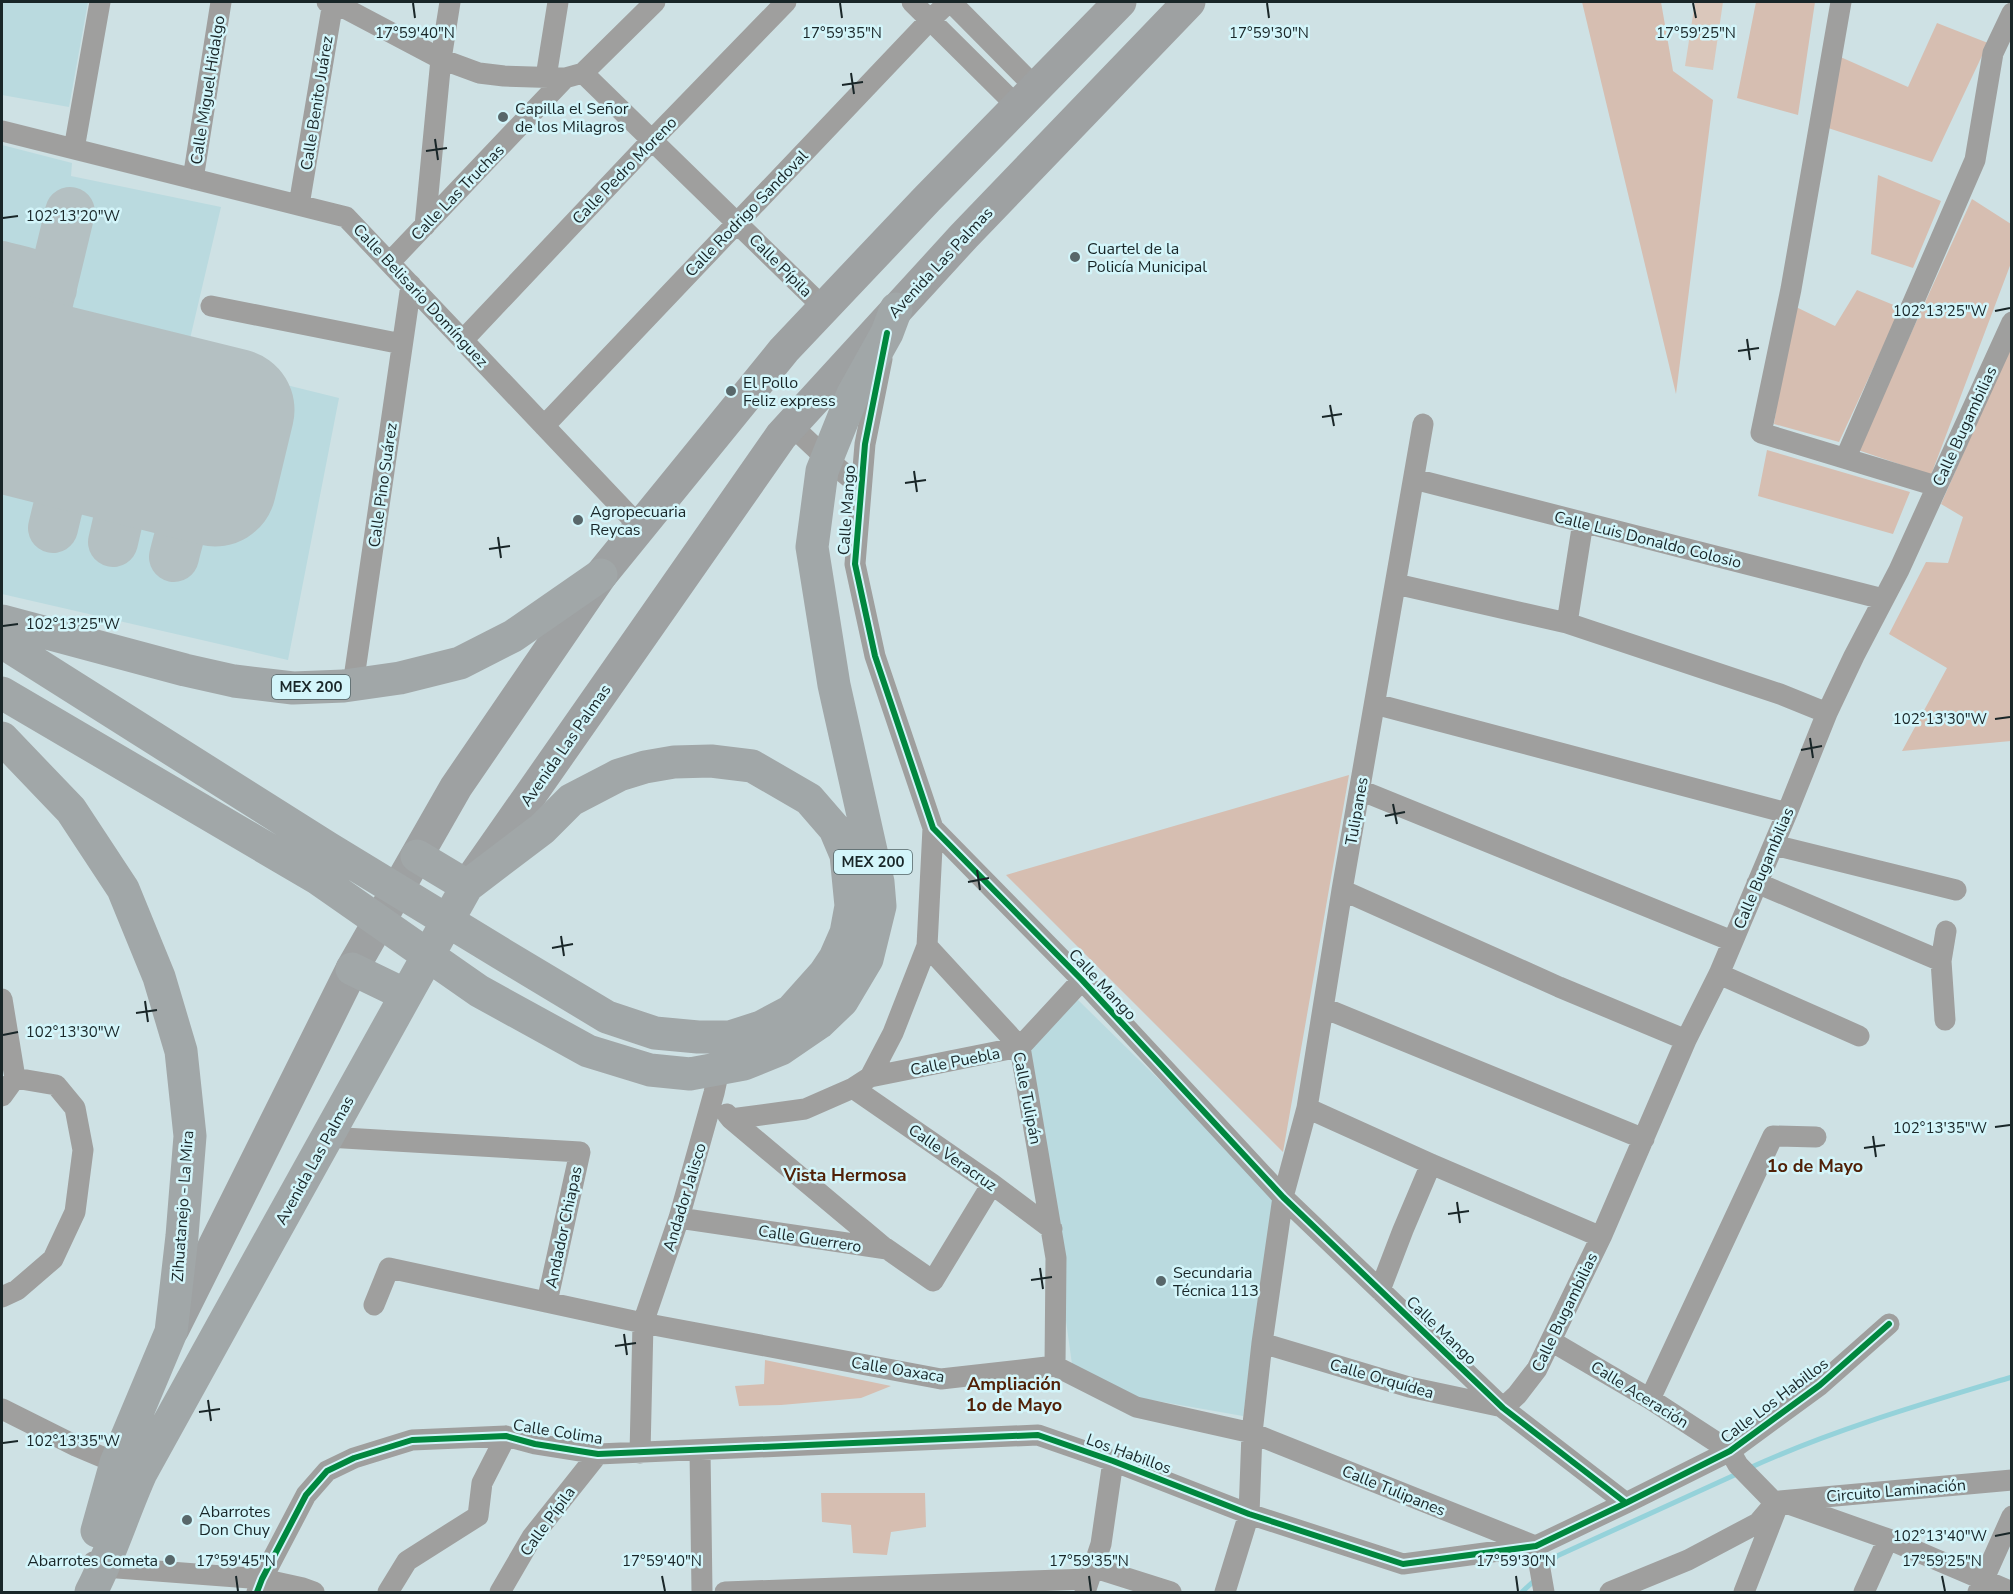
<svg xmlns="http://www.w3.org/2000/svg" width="2013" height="1594" viewBox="0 0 2013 1594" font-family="'Nunito Sans',sans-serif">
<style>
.built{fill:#badadf}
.green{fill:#dac7bb}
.forest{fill:#d6beb1}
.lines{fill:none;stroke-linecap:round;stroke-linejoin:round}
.stream{stroke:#95d2da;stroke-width:5}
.taxiway{stroke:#b4c0c2;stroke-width:50}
.runway{stroke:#b4c0c2;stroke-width:123}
.street{stroke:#9f9f9e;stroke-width:21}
.primary{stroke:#9ea1a2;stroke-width:33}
.highway{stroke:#a1a7a8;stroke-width:33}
.cycleway-casing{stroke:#d3f5fa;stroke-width:10}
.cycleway{stroke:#00873e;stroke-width:6}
.ticks{fill:none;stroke:#192628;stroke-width:2}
.poi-dot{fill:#58676a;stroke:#d3f5fa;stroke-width:2}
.labels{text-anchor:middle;stroke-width:5;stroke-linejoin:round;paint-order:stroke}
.shield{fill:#d3f5fa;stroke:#516467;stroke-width:1.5}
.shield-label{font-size:15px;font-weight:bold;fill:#192628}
.street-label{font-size:16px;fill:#192628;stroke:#d3f5fa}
.poi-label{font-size:16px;fill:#192628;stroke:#d3f5fa;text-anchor:start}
.neighbourhood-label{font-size:18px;font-weight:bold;fill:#512108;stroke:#d3f5fa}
.ticks-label{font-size:15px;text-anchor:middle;fill:#192628;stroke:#d3f5fa;stroke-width:5;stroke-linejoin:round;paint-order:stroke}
</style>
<rect width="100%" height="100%" fill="#cee1e4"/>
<path class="built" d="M2,2H88L69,107L2,95Z
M2,145L72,163L71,176L221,207L185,360L339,398L288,660L2,594Z
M1074,996L1199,1119L1275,1198L1243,1416L1140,1398L1072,1364L1046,1178L1025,1054Z"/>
<path class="green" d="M1695,2H1723L1713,70L1685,66Z"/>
<path class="forest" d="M1582,2H1661L1673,71L1713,100L1676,394Z
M1756,2H1815L1798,115L1737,98Z
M1937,23L1988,43L1932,162L1825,127L1836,55L1908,87Z
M1878,175L1941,201L1913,268L1871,254Z
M1972,199L2011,224V263L1931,475L1858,450Z
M1857,290L1901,308L1839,442L1774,424L1792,305L1835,326Z
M2011,345V741L1902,751L1947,668L1889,634L1926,562L1948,563L1963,517L1941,504Z
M1767,450L1910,492L1893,534L1758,496Z
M1349,775L1283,1152L1006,875Z
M765,1360L891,1386L861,1398L781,1405L739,1406L735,1386L764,1384Z
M821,1493H925L926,1527L891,1532L887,1555L853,1553L851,1525L822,1522Z"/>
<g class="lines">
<path class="stream" d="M1747,1469C1832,1430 1922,1404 2012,1377
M1546,1568L1557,1556L1739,1473
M1522,1592L1536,1579"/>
<path class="taxiway" d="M2,266C18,271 43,273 52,289
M2,392C18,388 28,377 34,361L70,212
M37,400C81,414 75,440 66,477C61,494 57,511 53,528
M104,415C127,424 133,440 131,464L113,542
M165,430C177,436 190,447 192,460C197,481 179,534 174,557"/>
<path class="runway" d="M2,353L233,410L215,485L2,431"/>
<path class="street" d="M327,2H333L441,59L479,73L504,76L565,78
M912,2L1018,107
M951,2L1036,88
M1841,2L1791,289L1761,433L1936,486
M583,73L824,308
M546,77L558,2
M2,131L346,217L640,527
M74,149L100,2
M193,179L221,2
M299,205L333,2
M425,226L441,59L450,2
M390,262L565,78L583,73L655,2
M211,306L402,344
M463,340L652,140L786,2
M882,359L865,444L855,564L875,656L933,828L1082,980L1283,1197L1503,1408L1626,1503
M791,425L827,459L861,487
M544,426L930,20L949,2
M1846,457L1975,160L1993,53L2012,13
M1414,479L1883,599
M1396,584L1567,623L1780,694L1827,713
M1567,623L1583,522
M353,685L411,285
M1375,704L1787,813
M1360,790L1732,941
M933,828L927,946L1020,1047L1056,1258L1055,1366
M1774,845L1956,890
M1757,883L1941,961
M1342,890L1559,987L1686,1040
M1719,974L1859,1036
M2,999L15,1078L2,1096
M1324,1008L1644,1139
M1945,1020L1941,961L1946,931
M870,1077L1020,1047L1082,980
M853,1088L992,1184L1052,1229
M1307,1108L1431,1164L1601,1237
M727,1114L731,1119L886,1249
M731,1119L805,1109L853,1088L870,1077L893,1033L927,946
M327,1137L580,1152L547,1302
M679,1218L887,1249L933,1281L992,1184
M1380,1290L1403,1230L1431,1164
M2,1297L17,1290L53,1259L75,1212L83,1150L75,1108L56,1085L15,1078
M374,1305L389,1268L643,1323L941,1379L1055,1366L1136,1407L1252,1433L1535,1546
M1551,1341L1650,1399L1730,1451L1738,1465L1775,1503
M1262,1343L1409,1387L1503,1407
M1650,1399L1773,1136L1816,1137
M1503,1408L1517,1395L1537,1369L1601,1237L1686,1040L1719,974L1787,813L1827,713L1854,656L1899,570L2012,322
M2,1409L76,1446L126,1467
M700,1450L702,1592
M640,1453L643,1323L679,1218L714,1093L719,1070
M1786,1503L1888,1539L2012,1592
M1536,1546L1544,1592
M93,1562L104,1567L262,1579L303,1588L314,1592
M1092,1567L1171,1592
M257,1592L262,1579L306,1495L327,1471L354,1458L412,1440L506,1436L535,1444L598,1454L1038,1435L1113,1461L1249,1514L1403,1564L1536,1546L1626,1503L1730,1451L1820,1385L1889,1324
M388,1592L407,1561L478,1516L482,1483L506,1436
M500,1592L532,1537L598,1454
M725,1592L1089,1579
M1085,1592L1101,1544L1113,1461
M1225,1592L1249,1514L1252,1433L1262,1343L1283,1197L1307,1108L1342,890L1423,424
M1610,1592L1688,1560L1758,1523L1775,1503L1780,1501L2012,1480
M1744,1592L1776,1510
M1864,1592L1888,1539
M1978,1592L2012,1516"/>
<path class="primary" d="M471,880L781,436L964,236L1189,2
M173,1329L352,969L456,787L601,575L784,350L927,199L1120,2"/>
<path class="highway" d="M2,621L185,670L234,681L293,688L344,686L400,678L460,663L513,636L601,575
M2,642L328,848L502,954L607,1017L655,1033L698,1037H730L761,1027L791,1011L825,973L835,958L846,933L851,906L846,855L835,829L809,799L752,766L711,761L674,762L645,767L619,775L571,800L542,829L467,886L406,995L272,1236L141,1473C123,1513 111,1554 91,1592
M2,693L317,878L479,991L588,1051L650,1070L690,1074L744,1064L781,1049L819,1023L842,1001L867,959L880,906L878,882L834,685L812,547L822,471L853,394L887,333L896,309
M2,738L71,810L123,889L159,977L181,1051L190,1136L182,1236L171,1332L116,1463L97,1531
M417,856L467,886
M352,969L406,995"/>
<defs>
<path id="cycleway" d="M887,333L865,444L855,564L875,656L933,828L1082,980L1283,1197L1503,1408L1626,1503
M257,1592L262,1579L306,1495L327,1471L354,1458L412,1440L506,1436L535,1444L598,1454L1038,1435L1113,1461L1249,1514L1403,1564L1536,1546L1626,1503L1730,1451L1820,1385L1889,1324"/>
</defs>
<use href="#cycleway" class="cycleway-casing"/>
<use href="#cycleway" class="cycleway"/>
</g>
<path class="ticks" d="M413,3L415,18M840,3L842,18M1267,3L1269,18M1693,3L1696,18M851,73L854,94M842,85L863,82M435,139L438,160M426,151L447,148M3,218L18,216M1995,311L2010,308M1747,339L1750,360M1738,351L1759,348M1330,405L1334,426M1322,417L1342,414M914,471L917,492M905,483L926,480M498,537L501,558M489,549L510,546M3,626L18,624M1995,719L2010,717M1810,738L1813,758M1801,750L1822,746M1393,804L1397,824M1385,816L1405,812M977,870L980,890M968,882L989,878M561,936L564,956M552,948L573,944M145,1001L148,1022M136,1013L157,1010M3,1035L18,1032M1995,1127L2010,1125M1873,1136L1876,1157M1864,1148L1885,1145M1457,1202L1460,1223M1448,1214L1469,1211M1040,1268L1043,1289M1031,1280L1052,1277M624,1334L627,1355M615,1346L636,1343M208,1400L211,1421M199,1412L220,1409M3,1443L18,1441M1995,1536L2010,1533M236,1576L238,1591M662,1576L665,1591M1089,1576L1091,1591M1516,1576L1518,1591M1942,1576L1945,1591"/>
<g class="poi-dot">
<circle cx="503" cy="117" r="6"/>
<circle cx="1075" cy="257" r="6"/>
<circle cx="731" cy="391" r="6"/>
<circle cx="578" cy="520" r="6"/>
<circle cx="1161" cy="1281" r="6"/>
<circle cx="187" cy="1520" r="6"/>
<circle cx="170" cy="1560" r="6"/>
</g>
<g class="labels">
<g class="shield">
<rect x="272" y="675" width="78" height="24" rx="4.5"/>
<rect x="834" y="850" width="78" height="24" rx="4.5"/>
</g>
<g class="shield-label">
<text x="311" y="692">MEX 200</text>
<text x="873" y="867">MEX 200</text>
</g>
<g class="street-label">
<text transform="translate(207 90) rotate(-81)" y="6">Calle Miguel Hidalgo</text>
<text transform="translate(316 103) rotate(-81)" y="6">Calle Benito Juárez</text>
<text transform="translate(624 170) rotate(-46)" y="6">Calle Pedro Moreno</text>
<text transform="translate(457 192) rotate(-46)" y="6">Calle Las Truchas</text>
<text transform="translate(746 213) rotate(-46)" y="6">Calle Rodrigo Sandoval</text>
<text transform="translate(940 262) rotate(-47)" y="6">Avenida Las Palmas</text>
<text transform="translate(781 265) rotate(45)" y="6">Calle Pípila</text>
<text transform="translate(421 295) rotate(47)" y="6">Calle Belisario Domínguez</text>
<text transform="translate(1964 426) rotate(-65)" y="6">Calle Bugambilias</text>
<text transform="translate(382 485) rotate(-82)" y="6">Calle Pino Suárez</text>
<text transform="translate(846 510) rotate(-86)" y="6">Calle Mango</text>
<text transform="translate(1648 539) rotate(14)" y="6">Calle Luis Donaldo Colosio</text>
<text transform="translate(565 745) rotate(-55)" y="6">Avenida Las Palmas</text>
<text transform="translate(1356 811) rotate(-80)" y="6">Tulipanes</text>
<text transform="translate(1763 868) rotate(-67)" y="6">Calle Bugambilias</text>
<text transform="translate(1103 984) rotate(47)" y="6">Calle Mango</text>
<text transform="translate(955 1061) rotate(-11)" y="6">Calle Puebla</text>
<text transform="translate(1028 1098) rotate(79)" y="6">Calle Tulipán</text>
<text transform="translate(953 1157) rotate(35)" y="6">Calle Veracruz</text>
<text transform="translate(314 1160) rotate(-61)" y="6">Avenida Las Palmas</text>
<text transform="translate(684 1197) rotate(-73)" y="6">Andador Jalisco</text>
<text transform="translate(182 1206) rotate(-86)" y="6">Zihuatanejo - La Mira</text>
<text transform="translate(563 1227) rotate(-78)" y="6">Andador Chiapas</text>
<text transform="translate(810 1238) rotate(9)" y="6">Calle Guerrero</text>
<text transform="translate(1564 1312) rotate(-64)" y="6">Calle Bugambilias</text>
<text transform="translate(1442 1330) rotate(44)" y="6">Calle Mango</text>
<text transform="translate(898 1369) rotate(9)" y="6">Calle Oaxaca</text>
<text transform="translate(1382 1378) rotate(16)" y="6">Calle Orquídea</text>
<text transform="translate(1640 1394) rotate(32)" y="6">Calle Aceración</text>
<text transform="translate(1774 1400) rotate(-37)" y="6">Calle Los Habillos</text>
<text transform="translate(558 1431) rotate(9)" y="6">Calle Colima</text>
<text transform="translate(1129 1453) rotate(20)" y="6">Los Habillos</text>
<text transform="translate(1394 1490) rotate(22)" y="6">Calle Tulipanes</text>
<text transform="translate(1896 1490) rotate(-5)" y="6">Circuito Laminación</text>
<text transform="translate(547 1521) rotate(-54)" y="6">Calle Pípila</text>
</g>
<g class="poi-label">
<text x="515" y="114">Capilla el Señor<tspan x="515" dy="18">de los Milagros</tspan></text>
<text x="1087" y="254">Cuartel de la<tspan x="1087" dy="18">Policía Municipal</tspan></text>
<text x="743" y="388">El Pollo<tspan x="743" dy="18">Feliz express</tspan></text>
<text x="590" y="517">Agropecuaria<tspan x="590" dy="18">Reycas</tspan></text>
<text x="1173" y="1278">Secundaria<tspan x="1173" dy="18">Técnica 113</tspan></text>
<text x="199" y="1517">Abarrotes<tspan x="199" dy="18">Don Chuy</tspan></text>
<text x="158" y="1566" text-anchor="end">Abarrotes Cometa</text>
</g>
<g class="neighbourhood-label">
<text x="1815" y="1172">1o de Mayo</text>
<text x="845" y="1181">Vista Hermosa</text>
<text x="1014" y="1390">Ampliación<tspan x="1014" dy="21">1o de Mayo</tspan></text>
</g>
</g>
<g class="ticks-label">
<text x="415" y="38">17°59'40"N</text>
<text x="842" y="38">17°59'35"N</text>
<text x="1269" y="38">17°59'30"N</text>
<text x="1696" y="38">17°59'25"N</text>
<text x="73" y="221">102°13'20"W</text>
<text x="1940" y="316">102°13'25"W</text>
<text x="73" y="629">102°13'25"W</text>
<text x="1940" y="724">102°13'30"W</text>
<text x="73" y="1037">102°13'30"W</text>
<text x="1940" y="1133">102°13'35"W</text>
<text x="73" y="1446">102°13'35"W</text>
<text x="1940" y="1541">102°13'40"W</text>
<text x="236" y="1566">17°59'45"N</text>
<text x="662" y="1566">17°59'40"N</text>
<text x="1089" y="1566">17°59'35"N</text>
<text x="1516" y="1566">17°59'30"N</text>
<text x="1942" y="1566">17°59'25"N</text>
</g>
<rect width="2013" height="1594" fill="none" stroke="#192628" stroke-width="6"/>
</svg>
